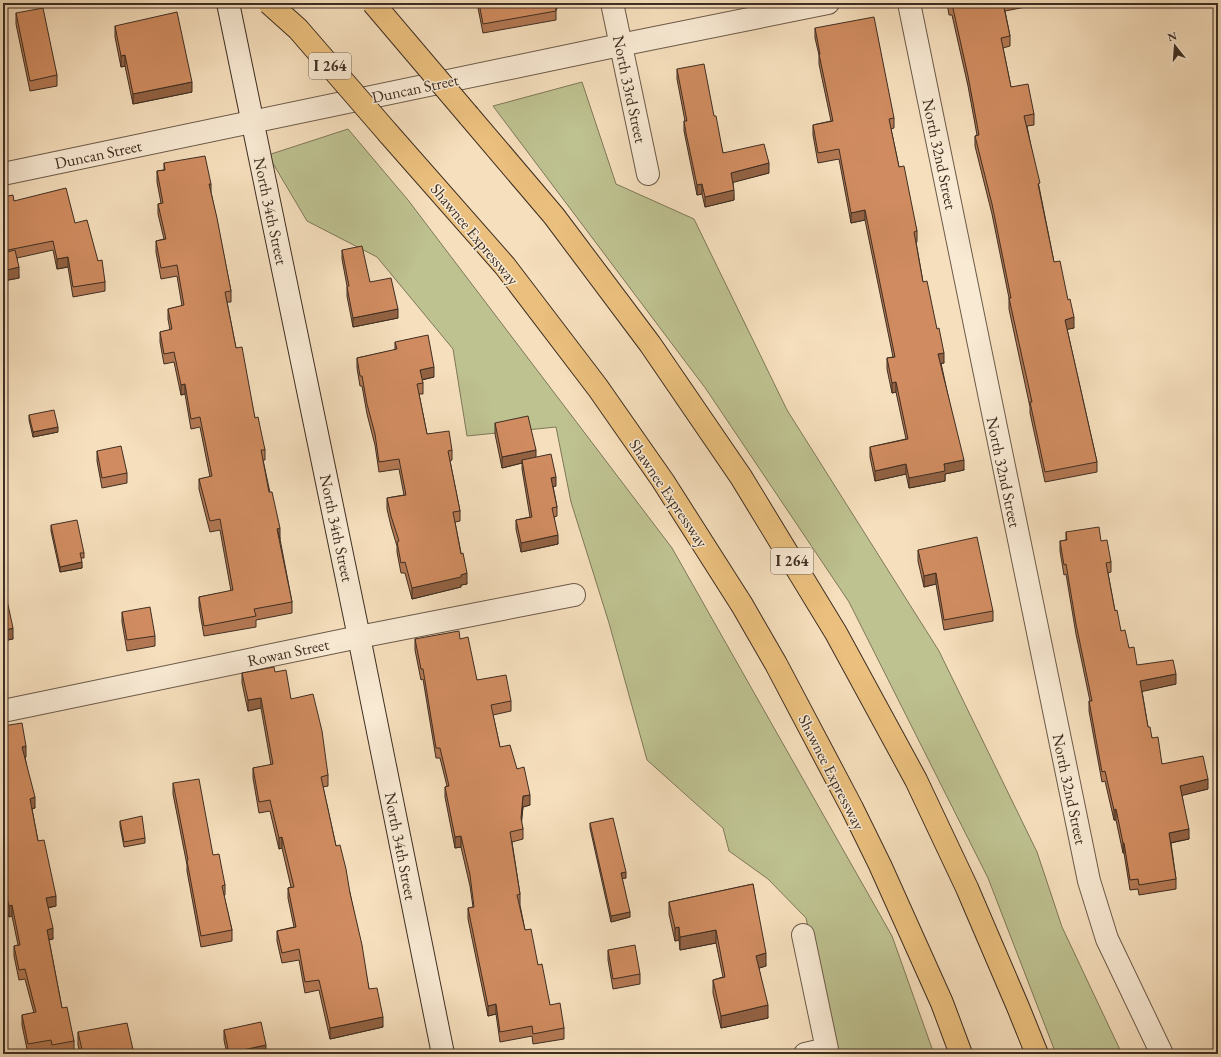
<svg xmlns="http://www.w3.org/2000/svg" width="1221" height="1057" viewBox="0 0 1221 1057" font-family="'EB Garamond',serif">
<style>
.green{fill:#bec190;stroke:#7e7859}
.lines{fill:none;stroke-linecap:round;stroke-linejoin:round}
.street-casing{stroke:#6c5a49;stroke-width:24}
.secondary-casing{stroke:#3e2e22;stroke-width:24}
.highway-casing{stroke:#3e2e22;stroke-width:24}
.street{stroke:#f9ead4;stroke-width:22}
.secondary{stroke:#f9ead4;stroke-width:22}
.highway{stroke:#ebc07e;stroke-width:22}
.highway-bridge-casing{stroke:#3e2e22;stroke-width:24;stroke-linecap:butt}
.highway-bridge{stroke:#ebc07e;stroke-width:22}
.wall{fill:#b37853;stroke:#3e2e22}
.shaded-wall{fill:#926243;stroke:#3e2e22}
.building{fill:#d08c60;stroke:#3e2e22}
.labels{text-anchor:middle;stroke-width:3;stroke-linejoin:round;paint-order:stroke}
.shield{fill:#f9ead4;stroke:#766657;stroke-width:1}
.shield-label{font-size:15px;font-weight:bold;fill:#3e2e22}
.street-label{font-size:16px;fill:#3e2e22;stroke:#f9ead4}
</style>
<rect width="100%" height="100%" fill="#f6dfbd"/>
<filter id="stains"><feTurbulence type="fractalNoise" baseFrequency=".005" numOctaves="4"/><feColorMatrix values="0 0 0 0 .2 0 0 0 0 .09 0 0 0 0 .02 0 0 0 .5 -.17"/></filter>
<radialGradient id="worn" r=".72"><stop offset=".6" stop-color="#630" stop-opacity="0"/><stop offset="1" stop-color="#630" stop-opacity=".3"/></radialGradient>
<path class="green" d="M582,82L616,184L694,219L787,410L939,651L1037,852L1062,927L1122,1054H1056L988,878L849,602L706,389L493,106Z
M348,129L408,200L672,548L892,936L934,1054H836L806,918L768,879L729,851L723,828L647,760L609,623L571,502L556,427L467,436L453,349L377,257L307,221L268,155Z"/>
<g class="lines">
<defs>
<path id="street" d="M612,3L648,174
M909,3L1089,881L1107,939L1162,1054
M3,174L620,45L828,3
M3,711L359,637L574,595
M803,935L828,1054
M805,1054L827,1049"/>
<path id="secondary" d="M228,3L359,637L443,1054"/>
<path id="highway" d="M469,116L554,216L650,344L741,477L836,633L916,780L967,888L1018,1007L1037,1054
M388,133L505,266L598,388L663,481L742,605L776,664L852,808L880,865L942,1003L961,1054"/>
</defs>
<use href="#street" class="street-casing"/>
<use href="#secondary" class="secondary-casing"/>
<use href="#highway" class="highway-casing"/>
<use href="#street" class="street"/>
<use href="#secondary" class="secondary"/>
<use href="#highway" class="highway"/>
<defs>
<path id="highway-bridge" d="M269,3L298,29L388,133
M373,3L469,116"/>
</defs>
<use href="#highway-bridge" class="highway-bridge-casing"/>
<use href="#highway-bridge" class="highway-bridge"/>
</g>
<path class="wall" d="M478,3H557V9L556,10V20L483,33L478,8Z
M947,3H1046L1005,11L1010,36V46L1003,48L1011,87L1034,114V125L1027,126L1054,262L1074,328L1067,329L1097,462V472L1045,482L1030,413V407L1009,309V298L992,214L975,146V136L977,135L968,86L952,15H949Z
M16,13L57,75V86L30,91L16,24Z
M115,26L192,92L133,104L125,66L121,67L115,37Z
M815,28L894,118V128L891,129L899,167L917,231V242H916L923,282L944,363H941L964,470L945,474V481L909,488L906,474L875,481L870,457V447L906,439L896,392L892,393L887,369V358L893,357L865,220L851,223L839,159L818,163L813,135V125L831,121L819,64V55L815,38Z
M677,69L714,116L723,153L769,173L733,182L734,200L705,207L702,194L697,195L684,131V121H685L677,79Z
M164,163L211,184V192L231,291V302H227L236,348L255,418L265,450V460H263L280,539L292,602V613L256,620V627L204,636L199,607V597L231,591L220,530L210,532L199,489V479L210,477L200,427L191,429L185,394L181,395L174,362L164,364L160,342V332L170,330L168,319V309L182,306L177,276L161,279L156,252V241L164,239L158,214V204L161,203L157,182V171L164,170Z
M3,197L75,223L98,261L105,282V291L73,297L68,267L57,269L53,250L17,258L19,278L3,281Z
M342,250L370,282L398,318L353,327L347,296V286L342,259Z
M395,342L434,377L422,380L423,383V394H419L427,434L452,450V460L450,461L460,511V521L455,522L467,584L461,585V587L412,599L405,573H401L397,552V546L391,526L387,509V498L404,495L399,469L379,472L375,445L367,414L362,386H360L357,368V358L395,350Z
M29,415L58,432L33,437L29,420Z
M495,423L536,457L556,486H553L557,507V516L554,517L558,544L521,552L516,529V520L530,517L522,469V463L502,468L495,434Z
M97,451L127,473V483L102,488L97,461Z
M51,525L84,553V558H81L82,568L60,572L51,531Z
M1066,532L1101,541L1111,562V572L1108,573L1115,611L1121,631L1137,665L1176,684L1142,691L1148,727L1152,738L1162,764L1208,789L1182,795L1189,839L1171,843L1176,879V889L1139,895L1138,889L1130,890L1124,853H1123L1116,820H1114L1105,781L1102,782L1089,711V701H1090L1076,634L1066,574L1064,575L1060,551V541L1066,540Z
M918,550L993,611V621L944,630L936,584L924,587L918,561Z
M3,562L7,580V591H5L13,639L3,641Z
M122,612L155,636V646L127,651L122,622Z
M415,639H460L477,680L511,701V711L493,715L500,747L517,769L530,805L523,807L521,821L523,829V839L512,842L520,894V905L525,930L538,965L550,1005L564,1028V1039L533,1044L532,1036L500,1042L496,1014L488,1016L468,919V908L473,907L470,886L461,847L455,848L445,797V787L447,786L440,758H436L423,679L421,680L415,650Z
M275,672L291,699L328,775V786L323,787L336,846L350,893L369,989L383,1027L330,1039L319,990L305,993L299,960L282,963L277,941V931L294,927L288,898V888L291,887L282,848L279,849L270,811L259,813L253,778V768L271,765L261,708L248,711L242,683V673Z
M3,726L26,757H25L35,808L32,809L38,841L56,906L48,908L53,939L49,940L62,1008L74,1041V1052L61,1054H52L51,1050L28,1054L22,1025V1015L34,1013L25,979L19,980L14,956V946L18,945L12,916L9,917L6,905H3Z
M173,783L225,885V895L224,896L232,930V941L201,947L187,871V865L173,794Z
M120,821L145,838V843L124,847L120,826Z
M590,823L626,878H622L630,917L611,922L590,828Z
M753,884L766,966L759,968L768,1018L721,1028L713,993V980L723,977L716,943L680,950L679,940L675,941L669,914V902Z
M608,950L640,974V984L613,989L608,960Z
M224,1030L266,1054H227L224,1040Z
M78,1032L134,1054H80L78,1045Z"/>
<path class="shaded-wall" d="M125,55V66L121,67V56Z
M192,82V92L133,104V94Z
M769,163V173L731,183V173Z
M702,184V194L697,195V185Z
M734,190V200L705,207V197Z
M865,210V220L851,223V213Z
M68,257V267L57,269V259Z
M19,267V278L3,281V271Z
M398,309V318L353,327V318Z
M1074,317V328L1065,330V320Z
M944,353V363L938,364V354Z
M434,367V377L420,380V370Z
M896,382V392L892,393V383Z
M185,384V394L181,395V385Z
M58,427V432L33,437V432Z
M536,450V461L522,460V463L502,468V457Z
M964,460V470L945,474V481L909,488V478L944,464Z
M906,464V474L875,481V471Z
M556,477V486L551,487V478Z
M280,528V539L277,529Z
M558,535V544L521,552V543Z
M82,562V568L60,572V567Z
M467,573V584L461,585V587L412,599V588Z
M936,573V584L924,587V576Z
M13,628V639L3,641V631Z
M1176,674V684L1140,692V681Z
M261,698V708L248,711V700Z
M26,746V757L22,758V747Z
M1208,779V789L1180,796V786Z
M530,795V805L523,807L521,829V818L523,796Z
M35,797V808L30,809V799Z
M1116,809V820H1114V810Z
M1189,829V839L1169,843V833Z
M461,836V847L455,848V837Z
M282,837V848L279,849V838Z
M1123,843H1124V853H1123Z
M626,872V878L621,879V873Z
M6,894V905H3V895Z
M56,896V906L46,908V898Z
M12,905V916L9,917V906Z
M630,912V917L611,922V916Z
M679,927V940L675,941V928Z
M53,928V939L47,940V930Z
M716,930V943L680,950V937Z
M766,953V966L756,969V956Z
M496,1004V1014L488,1016V1006Z
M768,1005V1018L721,1028V1016Z
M383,1017V1027L330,1039V1028Z
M266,1045V1054H229V1053Z"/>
<path class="building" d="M479,3H555L556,11L483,24Z
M949,3H1003L1010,36L1001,38L1011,87L1028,84L1034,114L1024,116L1040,183L1038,184L1054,262L1060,261L1068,300L1070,299L1074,317L1065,320L1097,462L1045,472L1030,402H1032L1009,298H1011L992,204L975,136L979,135L968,76L952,4L949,5Z
M43,8L57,75L30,81L16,13Z
M177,12L192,82L133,94L125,55L121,56L115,26Z
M874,17L894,118L889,119L899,167L904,166L917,231L914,232L923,282L927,281L937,329L939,328L944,353L938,354L964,460L944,464L945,471L909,478L906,464L875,471L870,447L908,439L896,382L892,383L887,358L895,357L865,210L851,213L839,149L818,153L813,125L833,121L819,54H820L815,28Z
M704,64L714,116H716L723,153L764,144L769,163L731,173L734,190L705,197L702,184L697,185L686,133L684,121H687L677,69Z
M205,156L211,184H209L217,218L231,291L225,292L236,348L242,347L255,418L258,417L265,450H261L269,492H272L280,528L277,529L292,602L254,609L256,616L204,626L199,597L233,590L220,519L210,521L199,479L212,476L200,417L191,419L185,384L181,385L174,352L164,354L160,332L172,329L168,309L184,305L177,265L161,268L156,241L166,239L158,204L163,203L157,171L165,170L164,163Z
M66,188L75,223L87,220L98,261L102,260L105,282L73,287L68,257L57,259L53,241L3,251V197L13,195L14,201Z
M362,246L370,282L391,278L398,309L353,318L347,287L349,286L342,250Z
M15,250L19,267L3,271V253Z
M428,335L434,367L420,370L423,383L417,384L427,434L449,431L452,450L448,451L460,511L453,512L461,554L463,553L467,573L461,575V577L412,588L405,562L401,563L397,542L399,541L391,516L387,498L406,495L399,459L379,462L375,434L367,404L362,376H360L357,358L397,349L395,342Z
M54,410L58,427L33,432L29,415Z
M528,416L536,450L502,457L495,423Z
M121,446L127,473L102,478L97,451Z
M551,454L556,477L551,478L557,507L552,508L558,535L521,543L516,520L532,517L522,460Z
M77,520L84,553H80L82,562L60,567L51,525Z
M1099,527L1101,541L1107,540L1111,562L1106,563L1115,611L1117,610L1121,631L1125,630L1129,648L1134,647L1137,665L1173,660L1176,674L1140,681L1148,727H1150L1152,738L1158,737L1162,764L1203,756L1208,779L1180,786L1189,829L1169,833L1176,879L1139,885L1138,879L1130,880L1124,843H1123L1116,809L1114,810L1105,771L1102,772L1089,701H1092L1076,624L1066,564L1064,565L1060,541L1067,540L1066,532Z
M977,537L993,611L944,620L936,573L924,576L918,550Z
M3,562L7,580L3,581Z
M3,582L13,628L3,631Z
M150,607L155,636L127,640L122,612Z
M459,631L460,639L468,637L477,680L506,675L511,701L491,705L500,747L510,745L517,769L524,767L530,795L523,796L521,818L523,829L510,832L520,894L517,895L525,930L531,929L538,965L542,964L550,1005L560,1003L564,1028L533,1034L532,1026L500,1032L496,1004L488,1006L468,908L474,907L470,875L461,836L455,837L445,787L449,786L440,748H436L423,669H421L415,639Z
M274,667L275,672L286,670L291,699L313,694L322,731L328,775L321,777L336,846L340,845L346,869L350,893L362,945L369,989L377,988L383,1017L330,1028L319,980L305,982L299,949L282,953L277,931L296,927L288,888L294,887L282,837L279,838L270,800L259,802L253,768L273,764L261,698L248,700L242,673Z
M22,723L26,746L22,747L35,797L30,799L38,841L44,840L56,896L46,898L53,928L47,930L62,1008L67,1007L74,1041L52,1045L51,1040L28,1044L22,1015L36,1012L25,969L19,970L14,946L20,945L12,905L9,906L6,894L3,895V726Z
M199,779L213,855L219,854L225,885L222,886L232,930L201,936L187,861L188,860L173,783Z
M142,816L145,838L124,842L120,821Z
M613,818L626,872L621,873L630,912L611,916L590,823Z
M753,884L766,953L756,956L768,1005L721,1016L713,980L725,977L716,930L680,937L679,927L675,928L669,902Z
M635,945L640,974L613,979L608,950Z
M261,1022L266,1045L229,1053L224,1030Z
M127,1023L134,1054H83L78,1032Z"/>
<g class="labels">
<g class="shield">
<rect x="309" y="53" width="42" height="26" rx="3"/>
<rect x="771" y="548" width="42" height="26" rx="3"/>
</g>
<g class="shield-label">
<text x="330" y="71">I 264</text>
<text x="792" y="566">I 264</text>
</g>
<g class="street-label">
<text transform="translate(415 88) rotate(-12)" y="6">Duncan Street</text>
<text transform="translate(630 89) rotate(78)" y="6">North 33rd Street</text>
<text transform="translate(98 154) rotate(-12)" y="6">Duncan Street</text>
<text transform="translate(940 154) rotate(78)" y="6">North 32nd Street</text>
<text transform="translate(271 211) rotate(78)" y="6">North 34th Street</text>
<text transform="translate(475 234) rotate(50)" y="6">Shawnee Expressway</text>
<text transform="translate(1004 472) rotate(78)" y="6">North 32nd Street</text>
<text transform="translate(669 493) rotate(56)" y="6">Shawnee Expressway</text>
<text transform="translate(337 528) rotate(78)" y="6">North 34th Street</text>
<text transform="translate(288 652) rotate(-12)" y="6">Rowan Street</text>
<text transform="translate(832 772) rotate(63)" y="6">Shawnee Expressway</text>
<text transform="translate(1070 789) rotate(78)" y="6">North 32nd Street</text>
<text transform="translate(401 846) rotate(79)" y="6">North 34th Street</text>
</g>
</g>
<rect width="1221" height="1057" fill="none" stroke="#f6dfbd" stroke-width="16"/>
<rect x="4" y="4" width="1213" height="1049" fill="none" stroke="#3e2e22" stroke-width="2"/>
<rect x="8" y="8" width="1205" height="1041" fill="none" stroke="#3e2e22"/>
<g transform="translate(1175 46) rotate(343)" stroke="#f9ead4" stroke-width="3" paint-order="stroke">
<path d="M0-3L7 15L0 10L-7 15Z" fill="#3e2e22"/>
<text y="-6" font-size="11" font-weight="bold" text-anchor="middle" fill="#3e2e22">N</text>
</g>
<rect width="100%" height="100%" filter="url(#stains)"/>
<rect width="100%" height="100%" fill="url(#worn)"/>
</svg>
